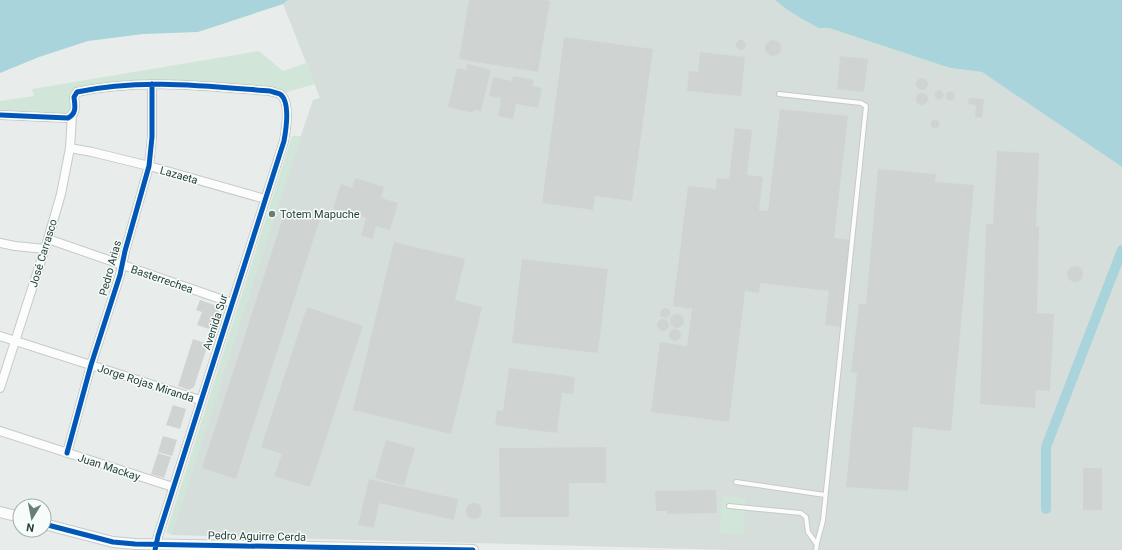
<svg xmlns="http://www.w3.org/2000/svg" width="1122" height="550" viewBox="0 0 1122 550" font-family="Roboto,sans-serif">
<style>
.built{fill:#d6dedb}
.green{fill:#d1e6d8}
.water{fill:#a9d4db}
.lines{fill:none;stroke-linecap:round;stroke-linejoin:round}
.canal{stroke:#a9d4db;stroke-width:10}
.building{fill:#cfd4d2}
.service-casing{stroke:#c5cac8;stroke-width:6}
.minor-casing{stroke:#c5cac8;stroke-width:10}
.tertiary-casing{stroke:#c5cac8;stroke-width:12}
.service{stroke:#fcfcfc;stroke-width:4}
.minor{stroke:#fcfcfc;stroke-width:8}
.tertiary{stroke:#fcfcfc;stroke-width:10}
.cycleway-casing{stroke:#f7fbf9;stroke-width:8}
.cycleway{stroke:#0057b8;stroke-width:5}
.poi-dot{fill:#697e78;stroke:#f7fbf9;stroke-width:1.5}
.labels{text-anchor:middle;stroke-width:3;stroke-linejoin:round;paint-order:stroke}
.street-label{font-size:11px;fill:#24423a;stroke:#f7fbf9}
.poi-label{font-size:11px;fill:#24423a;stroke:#f7fbf9;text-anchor:start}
</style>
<rect width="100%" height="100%" fill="#e8edeb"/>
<path class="built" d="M288,0H775L786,9L819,28H829L950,68L982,72L1002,85L1122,167V550H730L171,535L276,210L313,100L320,98L283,4Z"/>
<path class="green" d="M259,51L283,71L306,63L315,84L280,94L184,84L80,91L72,115H0V101L34,96L32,89Z
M292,136H301L172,534L166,533Z
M723,496L746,499L743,535L719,533Z"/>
<path class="water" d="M0,0H288L283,4L198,32L143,34L88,41L39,57L0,73Z
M775,0H1122V167L982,72L950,68L829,28H819L804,20L786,9Z"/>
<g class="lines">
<path class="canal" d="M1046,509V447L1122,250"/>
</g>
<path class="building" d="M469,0H544L550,1L538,72L459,59Z
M564,37L653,49L632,201L595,196L593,210L542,203Z
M765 48a8 8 0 1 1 16 0a8 8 0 1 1-16 0Z
M736 45a5 5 0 1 1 10 0a5 5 0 1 1-10 0Z
M700,52L745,57L741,96L687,91L689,71L698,72Z
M840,56L868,59L864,92L837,89Z
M467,64L491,70L481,111L474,110L473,113L448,107L457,68L466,70Z
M513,76L534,80L532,86L542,88L538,108L516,104L513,119L498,116L501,98L489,96L493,77L512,81Z
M916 84a6 6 0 1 1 12 0a6 6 0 1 1-12 0Z
M934.5 95a4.5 4.5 0 1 1 9 0a4.5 4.5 0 1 1-9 0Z
M945.5 96a4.5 4.5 0 1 1 9 0a4.5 4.5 0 1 1-9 0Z
M916 99a6 6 0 1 1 12 0a6 6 0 1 1-12 0Z
M969,98L984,99L982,118L975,117L976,105L968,104Z
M780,109L848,116L834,238L850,240L840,327L825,325L829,291L760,283L759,293L745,291L729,422L651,412L660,342L687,346L692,309L673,306L688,186L716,189L717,178L729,179L735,128L752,130L747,175L763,177L759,210L768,211Z
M930.5 124a4.5 4.5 0 1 1 9 0a4.5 4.5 0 1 1-9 0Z
M997,151L1039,153L1036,227L1039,226L1037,313L1054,314L1050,391L1036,390L1035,408L980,404L986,224H993Z
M878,169L936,174L935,182L974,185L951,431L913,427L908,491L846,487L857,373L851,372L859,304H866Z
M355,178L384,187L381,198L398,203L390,230L376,226L373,239L361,236L366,218L333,209L341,184L352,188Z
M286,208L320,219L236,479L202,468Z
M394,242L465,259L455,300L482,307L451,434L353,410Z
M522,259L608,269L598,353L512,343Z
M1067 274a8 8 0 1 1 16 0a8 8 0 1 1-16 0Z
M200,300L220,307L212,330L197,325L202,312L196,310Z
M307,307L363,326L310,487L274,476L282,454L261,447Z
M660 313a5 5 0 1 1 10 0a5 5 0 1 1-10 0Z
M670 321a7 7 0 1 1 14 0a7 7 0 1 1-14 0Z
M657 325a6 6 0 1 1 12 0a6 6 0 1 1-12 0Z
M669 335a6 6 0 1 1 12 0a6 6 0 1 1-12 0Z
M193,339L208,344L194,387L189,390L178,386Z
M509,368L575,377L573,394L562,393L557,433L495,425L497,410L503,411Z
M173,405L186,409L180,429L166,425Z
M163,436L177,440L172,456L158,452Z
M386,440L415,448L404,486L375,478Z
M606,447V483H569V517H500L499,448Z
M158,453L171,457L164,478L151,474Z
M1083,468H1102V510H1083Z
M369,479L458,499L454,520L379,503L374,528L358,525Z
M716,490L717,513L667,514V511H656L655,491Z
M466 511a8 8 0 1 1 16 0a8 8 0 1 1-16 0Z"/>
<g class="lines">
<defs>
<path id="service" d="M779,94L861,103L866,106L823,520C821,530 817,540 816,550
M736,482L825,495
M729,506L801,513L806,517L808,532L816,543"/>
<path id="minor" d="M0,115L68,118C77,113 75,106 74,97L77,92C140,78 206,86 270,91C273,92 277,93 280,94C291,102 286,130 284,141L158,536L155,550
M70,148L92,152L149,166L265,199
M48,239L232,303
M0,243L15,246L45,249
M0,336L200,400
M0,388L48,239L61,194L70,148L72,115
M0,431L173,487
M67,453L91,365L120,275L125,251L149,166L152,137V84"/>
<path id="tertiary" d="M0,512L20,517
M44,524L113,542L135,544L473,550"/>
</defs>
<use href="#service" class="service-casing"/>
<use href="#minor" class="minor-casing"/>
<use href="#tertiary" class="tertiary-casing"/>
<use href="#service" class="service"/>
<use href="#minor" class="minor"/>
<use href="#tertiary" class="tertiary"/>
<defs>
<path id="cycleway" d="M0,115L68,118C77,113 75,106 74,97L77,92C140,78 206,86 270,91C273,92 277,93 280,94C291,102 286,130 284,141L158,536L155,550
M67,453L91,365L120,275L125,251L149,166L152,137V84
M44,524L113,542L135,544L473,550"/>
</defs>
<use href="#cycleway" class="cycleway-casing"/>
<use href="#cycleway" class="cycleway"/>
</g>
<circle class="poi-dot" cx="272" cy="214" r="4"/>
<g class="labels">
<g class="street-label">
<text transform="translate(179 175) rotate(16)" y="4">Lazaeta</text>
<text transform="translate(43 253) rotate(-73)" y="4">José Carrasco</text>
<text transform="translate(110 268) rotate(-75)" y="4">Pedro Arias</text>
<text transform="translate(162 279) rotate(19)" y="4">Basterrechea</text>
<text transform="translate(215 322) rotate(-72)" y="4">Avenida Sur</text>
<text transform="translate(146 383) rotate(18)" y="4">Jorge Rojas Miranda</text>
<text transform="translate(109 467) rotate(18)" y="4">Juan Mackay</text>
<text transform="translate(257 536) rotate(1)" y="4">Pedro Aguirre Cerda</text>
</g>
<g class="poi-label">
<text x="280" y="218">Totem Mapuche</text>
</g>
</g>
<g transform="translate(32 518) rotate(190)"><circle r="19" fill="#f7fbf9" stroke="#a3b1ad"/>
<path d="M0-3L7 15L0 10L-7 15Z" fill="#697e78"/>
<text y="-6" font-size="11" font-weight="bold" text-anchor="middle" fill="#24423a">N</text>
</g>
</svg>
